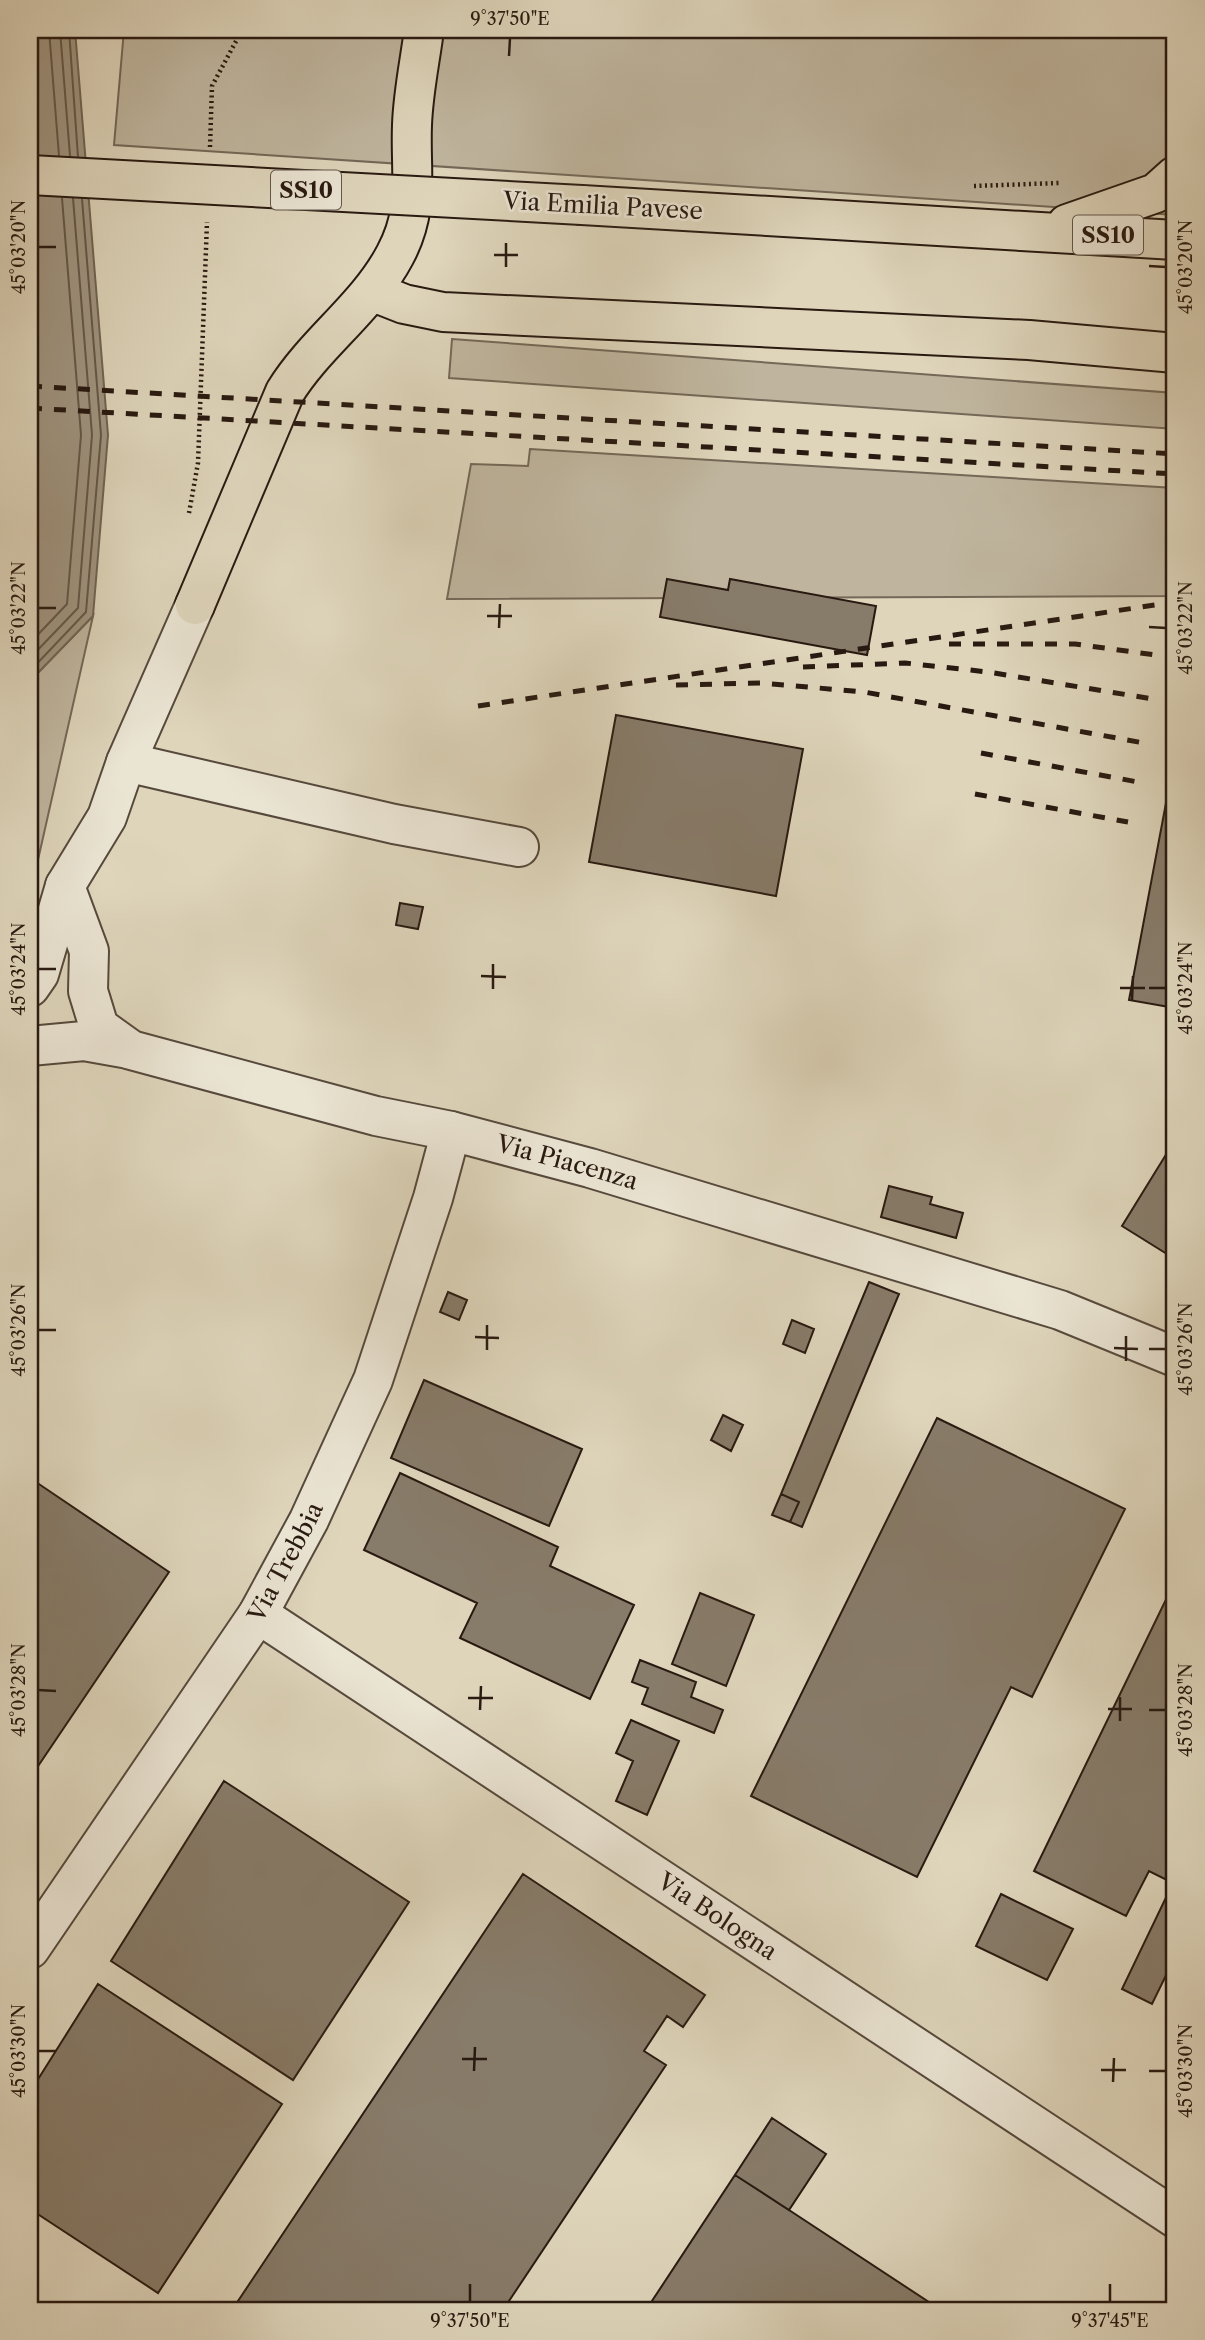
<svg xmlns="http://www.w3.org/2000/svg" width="1205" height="2340" viewBox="0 0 1205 2340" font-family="'Libre Caslon Text',serif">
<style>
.green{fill:#bfb59e;stroke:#746858;stroke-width:2}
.water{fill:#a09581;stroke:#706454;stroke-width:2}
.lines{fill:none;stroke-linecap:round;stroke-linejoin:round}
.shore{stroke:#645849;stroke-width:2}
.building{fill:#877b69;stroke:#291a11;stroke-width:2}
.minor-casing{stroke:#56493c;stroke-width:42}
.major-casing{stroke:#291a11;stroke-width:42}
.path{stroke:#291a11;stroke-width:4.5;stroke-dasharray:2 3.5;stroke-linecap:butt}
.minor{stroke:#eae4d3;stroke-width:38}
.major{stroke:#ded5bb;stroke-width:38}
.rail{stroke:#291a11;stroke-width:5;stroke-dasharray:12 12;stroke-linecap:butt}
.major-bridge-casing{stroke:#291a11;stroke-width:42;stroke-linecap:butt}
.major-bridge{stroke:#ded5bb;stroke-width:38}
.ticks{fill:none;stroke:#291a11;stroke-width:2.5}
.labels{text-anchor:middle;stroke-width:5;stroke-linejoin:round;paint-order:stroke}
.shield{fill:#eae4d3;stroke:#63574b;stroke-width:2}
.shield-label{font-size:23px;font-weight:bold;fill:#291a11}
.street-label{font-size:24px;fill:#291a11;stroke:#eae4d3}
.neatline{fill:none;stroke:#291a11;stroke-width:2.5}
.ticks-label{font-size:18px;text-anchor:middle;fill:#291a11}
</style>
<rect width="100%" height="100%" fill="#ded5bb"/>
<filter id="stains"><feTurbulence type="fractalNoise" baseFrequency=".00286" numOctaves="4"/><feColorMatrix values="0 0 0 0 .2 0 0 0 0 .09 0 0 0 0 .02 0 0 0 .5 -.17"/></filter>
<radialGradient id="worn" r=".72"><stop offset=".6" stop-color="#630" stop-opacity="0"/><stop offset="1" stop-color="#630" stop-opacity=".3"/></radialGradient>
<path class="green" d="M124,30H1175V215L114,145Z
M452,339L1175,393V429L449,378Z
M530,449L1175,488V596L447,599L471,464L528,466Z
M93,616L33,882L30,886V681Z"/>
<path class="water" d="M30,30H75L108,435L93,616L30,681Z"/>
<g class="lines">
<path class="shore" d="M49,30L59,156
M60,30L70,156
M69,30L78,157
M30,643L67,604L81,435L62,198
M30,658L78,608L92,435L73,198
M30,671L86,612L101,435L82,199"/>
</g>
<path class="building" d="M667,579L728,590L730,579L876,606L867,655L660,617Z
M616,715L803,749L776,896L589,862Z
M1175,755V1008L1129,1000Z
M400,903L423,907L418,929L396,925Z
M1175,1140V1259L1122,1226Z
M889,1186L932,1197L930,1204L963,1213L956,1238L881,1217Z
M869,1282L899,1294L802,1527L790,1522L799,1502L781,1494Z
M448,1292L467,1300L459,1320L440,1312Z
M792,1320L814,1329L805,1353L783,1344Z
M424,1380L582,1449L549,1526L391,1458Z
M723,1415L743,1425L731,1451L711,1440Z
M937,1418L1125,1509L1032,1697L1011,1687L917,1877L751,1796Z
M400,1473L558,1547L550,1566L634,1605L590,1699L460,1638L477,1603L364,1550Z
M30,1478L169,1572L30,1778Z
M781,1494L799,1502L790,1522L772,1515Z
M1175,1581V1957L1152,2004L1122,1989L1173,1883L1149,1871L1126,1916L1034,1871Z
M700,1593L754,1615L726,1686L672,1664Z
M640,1660L696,1682L691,1697L723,1710L714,1733L642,1704L648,1688L632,1682Z
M631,1720L679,1741L647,1815L616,1801L633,1761L616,1753Z
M224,1781L409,1902L293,2080L111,1961Z
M523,1874L705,1995L683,2027L667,2016L644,2051L666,2065L503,2310H232Z
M1001,1894L1073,1929L1047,1980L976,1946Z
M98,1984L282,2104L158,2293L30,2209V2092Z
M772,2118L826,2154L789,2210L735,2175Z
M735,2175L789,2210L941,2310H646Z"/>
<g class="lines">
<defs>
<g id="minor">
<path d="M126,762L394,824L519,847"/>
<path id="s1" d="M65,886L89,951L88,991L99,1027L131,1050L376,1116L451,1131L590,1168L1060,1310L1175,1357"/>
<path d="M30,987L39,974L65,886L107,817L126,762L195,605"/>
<path d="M30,1046L84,1041L129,1049"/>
<path id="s2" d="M258,1614L1175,2218"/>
<path id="s3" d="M30,1949L258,1614L309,1520L373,1380L433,1198L451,1131"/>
</g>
<path id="major" d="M582,205L1175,240
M1067,224L1156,193L1175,176
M371,291L404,304L443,312L1029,340L1175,353
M195,605L285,392C316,342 367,308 395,255C420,209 410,173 412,125C413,93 420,61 424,30"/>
</defs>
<use href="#minor" class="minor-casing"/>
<use href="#major" class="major-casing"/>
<path class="path" d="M210,147L212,86L242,30
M974,186L1059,183
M189,513L198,463L207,222"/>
<use href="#minor" class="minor"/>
<use href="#major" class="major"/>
<path class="rail" d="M30,386L1175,454
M30,408L1175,474
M949,644H1075L1163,656
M803,667L905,663L988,672L1153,699
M676,685L761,683L864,692L1144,743
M478,706L1175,602
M981,753L1138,782
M975,794L1128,822"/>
<defs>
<path id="major-bridge" d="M30,175L582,205"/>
</defs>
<use href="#major-bridge" class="major-bridge-casing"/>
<use href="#major-bridge" class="major-bridge"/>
</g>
<path class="ticks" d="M509,56L510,38M38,247H56M494,255H518M1149,266L1166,267M506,267V243M38,608H56M487,616H512M1149,627L1166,628M499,628L500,604M38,969H56M481,976L506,977M1120,988H1145M1149,988H1166M493,989V964M1132,1000L1133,976M38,1330H56M475,1337L499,1338M1114,1348L1138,1349M1149,1349H1166M487,1350V1325M1126,1361V1336M38,1690L56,1691M468,1698H493M1108,1709H1132M480,1710L481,1686M1149,1710H1166M1120,1721V1697M38,2051H56M462,2059H487M1101,2070H1126M474,2071L475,2047M1149,2071H1166M1113,2082L1114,2058M470,2302V2284M1110,2302V2284"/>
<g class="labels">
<g class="shield">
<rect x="271" y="170.5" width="70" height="39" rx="5"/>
<rect x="1073" y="215.5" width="70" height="39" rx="5"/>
</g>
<g class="shield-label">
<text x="306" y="198">SS10</text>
<text x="1108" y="243">SS10</text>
</g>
<g class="street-label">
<text transform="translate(603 206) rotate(3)" y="8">Via Emilia Pavese</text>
<text dy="8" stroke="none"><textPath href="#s1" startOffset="637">Via Piacenza</textPath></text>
<text dy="8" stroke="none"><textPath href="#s3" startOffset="464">Via Trebbia</textPath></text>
<text dy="8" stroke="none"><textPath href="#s2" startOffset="550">Via Bologna</textPath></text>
</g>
</g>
<rect width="1205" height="2340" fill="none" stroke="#ded5bb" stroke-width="77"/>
<rect x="38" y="38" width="1128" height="2264" class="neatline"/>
<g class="ticks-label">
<text x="510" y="25">9°37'50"E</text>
<text transform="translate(19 247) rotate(-90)" y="6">45°03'20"N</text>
<text transform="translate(1186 267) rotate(-90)" y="6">45°03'20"N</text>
<text transform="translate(19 608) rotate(-90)" y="6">45°03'22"N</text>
<text transform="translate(1186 628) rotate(-90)" y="6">45°03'22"N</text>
<text transform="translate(19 969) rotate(-90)" y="6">45°03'24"N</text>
<text transform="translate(1186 988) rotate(-90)" y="6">45°03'24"N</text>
<text transform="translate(19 1330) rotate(-90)" y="6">45°03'26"N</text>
<text transform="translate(1186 1349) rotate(-90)" y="6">45°03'26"N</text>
<text transform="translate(19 1690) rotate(-90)" y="6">45°03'28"N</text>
<text transform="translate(1186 1710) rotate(-90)" y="6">45°03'28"N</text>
<text transform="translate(19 2051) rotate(-90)" y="6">45°03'30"N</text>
<text transform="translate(1186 2071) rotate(-90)" y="6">45°03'30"N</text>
<text x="470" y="2327">9°37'50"E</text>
<text x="1110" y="2327">9°37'45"E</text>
</g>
<rect width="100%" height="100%" filter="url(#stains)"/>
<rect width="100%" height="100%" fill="url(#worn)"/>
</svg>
